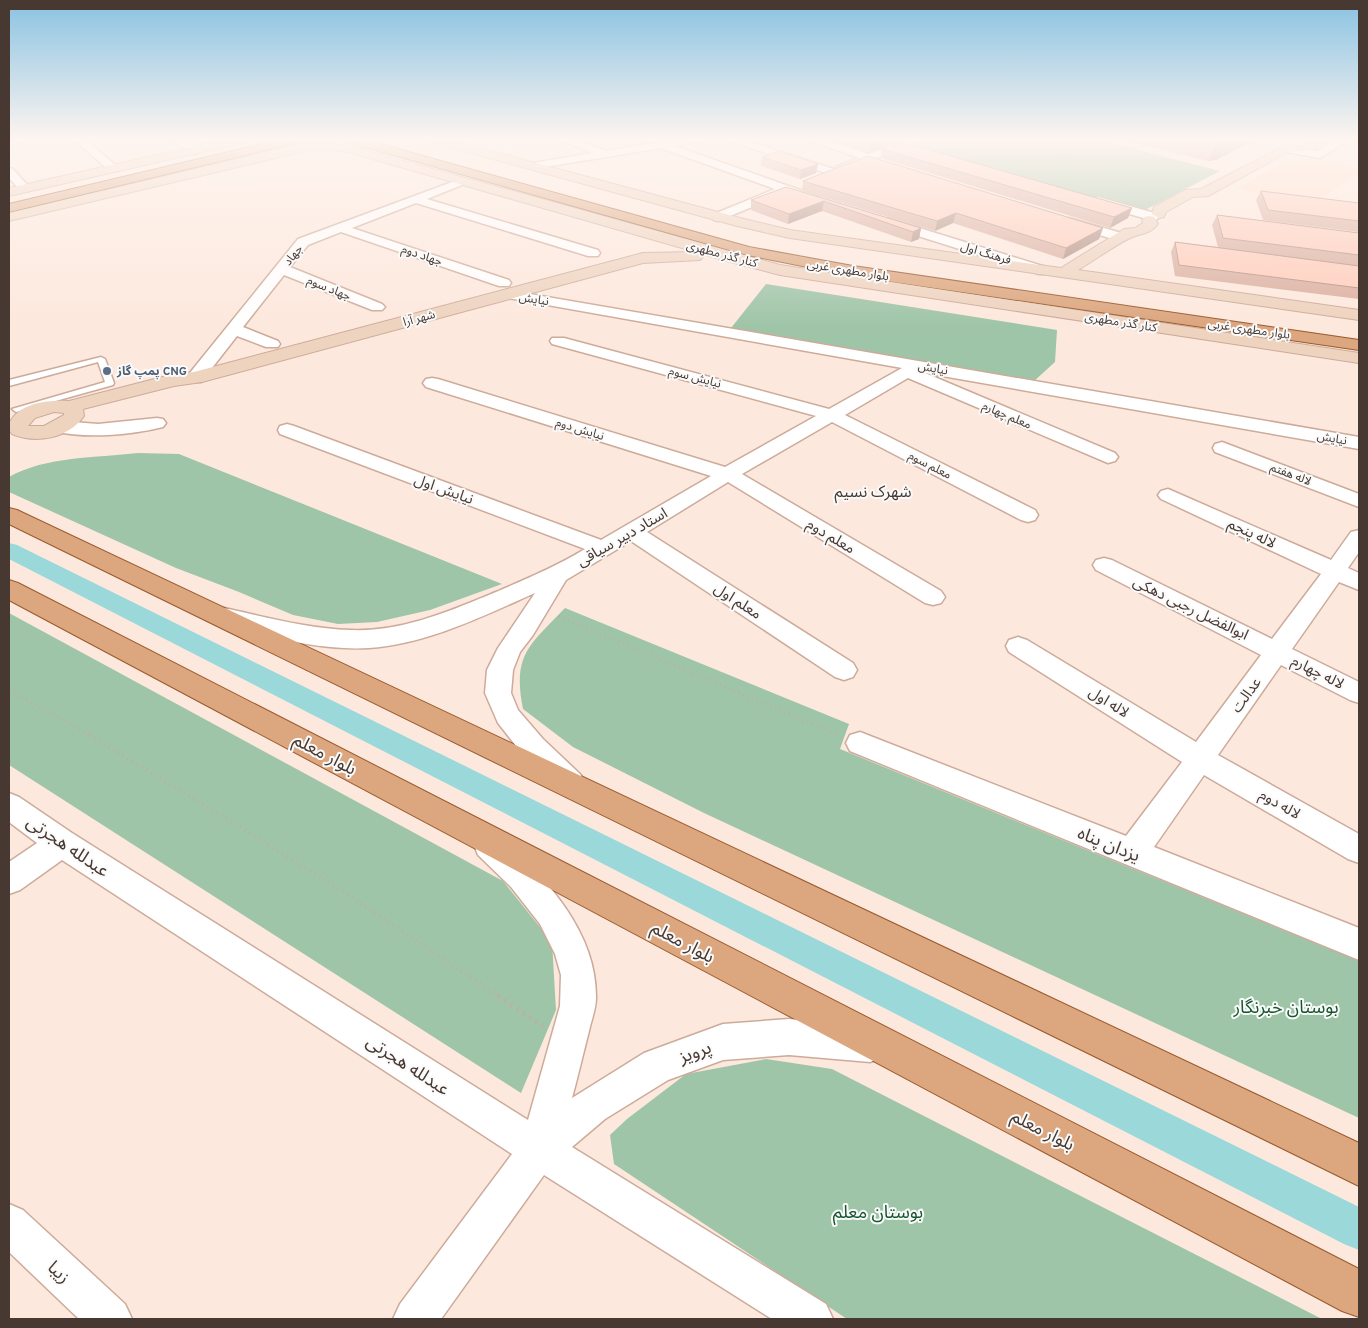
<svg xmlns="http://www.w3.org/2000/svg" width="1368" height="1328" viewBox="0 0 1368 1328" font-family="Overpass,'Noto Sans Arabic',sans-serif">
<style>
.built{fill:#ffdccb}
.green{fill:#9fc5a8}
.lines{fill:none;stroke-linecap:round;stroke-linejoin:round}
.canal{fill:#9ad8da;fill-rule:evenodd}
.lane-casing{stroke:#cdab9a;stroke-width:3}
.street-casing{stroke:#cdab9a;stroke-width:3}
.secondary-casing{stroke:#cdab9a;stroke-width:2}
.primary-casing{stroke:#995a2d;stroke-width:2}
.path-far3{stroke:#c0ada4;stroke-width:1;stroke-dasharray:0.5 2;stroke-linecap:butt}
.path-far2{stroke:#c0ada4;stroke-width:3;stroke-dasharray:1 4;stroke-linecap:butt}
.path-far1{stroke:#c0ada4;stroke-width:4;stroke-dasharray:1 4.5;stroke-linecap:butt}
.path{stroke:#c0ada4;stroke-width:5;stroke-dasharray:2 5.5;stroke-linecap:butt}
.lane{fill:#fff;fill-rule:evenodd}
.street{fill:#fff;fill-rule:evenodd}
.secondary{fill:#eed3bf;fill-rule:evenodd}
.primary{fill:#dca67f;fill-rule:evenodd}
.wall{fill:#dbafa0}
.shaded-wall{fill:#b28f82}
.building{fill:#ffccba;stroke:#b28f82}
.service-dot{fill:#5c6f8a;stroke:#fafafa;stroke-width:2}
.labels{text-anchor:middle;stroke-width:4;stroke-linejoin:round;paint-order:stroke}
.far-street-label{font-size:12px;fill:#473932;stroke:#fafafa}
.far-service-label{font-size:12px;font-weight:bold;fill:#4e5e75;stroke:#fafafa;text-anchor:start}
.street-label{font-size:15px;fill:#473932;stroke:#fafafa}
.neighbourhood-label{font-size:16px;fill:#473932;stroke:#fafafa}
.near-street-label{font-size:18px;fill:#473932;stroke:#fafafa}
.near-park-label{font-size:18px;fill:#16562d;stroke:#fafafa}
</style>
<rect width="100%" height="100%" fill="#fde8dd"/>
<path class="built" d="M1299,154L1359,168V174L1309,206L1237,188Z"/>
<path class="green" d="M934,139H1095L1220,171L1141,212L915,146Z
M766,284L1057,330L1055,362L1033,382L731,328Z
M138,453L179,454L502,584L430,610L377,622L338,624L293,615L239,592L176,568L9,492V477C46,456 96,458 138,453Z
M565,608L849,724L840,749L1359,961V1118L704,813L573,747L523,709C512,654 530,645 565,608Z
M9,613L503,881L552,942L556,1010L521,1093L9,765Z
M766,1059L832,1069L1322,1319H847L614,1164L610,1135L627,1119L686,1074Z"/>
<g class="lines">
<path class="canal" d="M9,543L17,545L1359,1207V1250L1344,1244L9,559Z"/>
<defs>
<path id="lane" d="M645,139H653L665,145L660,146Z
M101,357L105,359L114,383L113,385L16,412L12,409L105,382L98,362L9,386V380Z"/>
<path id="street" d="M9,139H29L9,145Z
M73,139H85L120,169L118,171H110Z
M170,139H183L200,151L195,154L191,153Z
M559,139H575L606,151L677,139H704L699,142L675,146L817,196L819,199L813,203L786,193L718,221L714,220L712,217L714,214L775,189L661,148L533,169L529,168L527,166L533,163L592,153Z
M724,139H741L834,169L836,167L859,158L805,139H822L869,154L909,139H925L832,175Z
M1246,139H1257V140L1252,143Z
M1337,139H1350L1320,158L1286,152L1281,149L1286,146L1318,151Z
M9,168L13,169L29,187L31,189L29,191H21L9,178Z
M463,178L469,181L467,183L427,199L598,250L600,253L598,256H588L416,203L352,228L509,280L511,283L509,286H499L341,232L308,245L290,267L382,304L385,307L382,310H372L284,275L243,327L278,341L280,344L278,347H266L237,336L201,382H189L186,378L189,374L298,239Z
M1098,197L1158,214L1160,217L1154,221L1094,204L1092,201Z
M887,218L1049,268L1051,271L1049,274H1039L883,225L881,222Z
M1069,218L1125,234L1127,237L1120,241L1065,225L1063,222Z
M507,290L1359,437V449L925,373L1115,453L1118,457L1115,461L1108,463L908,378L845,415L1035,510L1038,515L1035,520L1028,522L1021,520L832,422L742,474L941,591L945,597L941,603L933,605L925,603L728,482L647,532L853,663L857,670L853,677L844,680L835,677L631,541L566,580L533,635L520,652L513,670L511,693L518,710L543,739L581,775L585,784L581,793L571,796L561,793L523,755L498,723L485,693L487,670L498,648L535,593C483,616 427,644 369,648C320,651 262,636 216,622L212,616L216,610L224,608C266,617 308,629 351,630C402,632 450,611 496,592C528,578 555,567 585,549L280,434L278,430L280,426L287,424L294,426L601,540L711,476L426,387L423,383L426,379L432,378L438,379L725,467L816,416L552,344L550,341L552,338H564L829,409L902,368L502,297L500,294L502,291Z
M157,418L163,419L166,423L163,427C131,435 86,439 53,431L51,427L53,423L60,421L98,424Z
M1222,442L1359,494V507L1215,452L1213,448L1215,444Z
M1168,489L1331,560L1351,532L1359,530V552L1348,568L1359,573V590L1339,582L1292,649L1359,682V703L1350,700L1281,665L1218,755L1359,834V863L1348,859L1204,775L1154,847L1359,928V960L850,751L846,743L850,735L860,732L1126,836L1182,762L1009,652L1006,646L1009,640L1018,637L1027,640L1196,742L1261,655L1096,570L1093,565L1096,560L1104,558L1112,560L1272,639L1321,574L1161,499L1158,495L1161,491Z
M9,793L19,797L72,833L528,1120L560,1006L561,975L555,954L540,924L511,887L478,855L474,845L478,835L489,831L500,835C545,878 597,931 596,998C596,1009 591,1021 589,1031C583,1054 578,1076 572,1098L644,1053L723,1024L789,1019L870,1026L883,1031L888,1044L883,1057L870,1062L789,1055L723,1060L668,1080L605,1119L572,1147L826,1304L833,1319H772L544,1175L441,1319H393L400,1304L512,1154L62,860L20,890L9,894V862L37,843L9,822Z
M9,1204L23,1210L125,1304L132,1319H79L9,1252Z"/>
<path id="secondary" d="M229,139H251L246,142L9,196V188Z
M426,139H446L744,219L790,230L1061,268L1124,229L1135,228L1143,223L1142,220L1144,217L1149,216L1154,217L1158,224C1150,235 1140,233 1130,238C1112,247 1095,260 1078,270L1359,310V320L790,238L737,226L427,141Z
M1315,139H1329L1313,150L1288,152L1208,196L1193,197L1166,212L1164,217L1159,218L1152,214L1154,207L1185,190L1201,189L1282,147L1306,145Z
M325,143L353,147L780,265L1359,353V363L780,275L727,261L348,152L325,149L301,152L9,221V213L301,144Z
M695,252L700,254L703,257L700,260L643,263L202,382L174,386L83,409L84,416C68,439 36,444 12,434C8,429 8,425 11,420C23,402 49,400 69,401L174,374L194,372L643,253ZM54,412L64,413V415L44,426H28L35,418Z"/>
<path id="primary" d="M284,139H305L300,142L9,212V204Z
M343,139H362L749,247L853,266L1359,340V350L853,276L747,255L344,141Z
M9,508L17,510L1359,1143V1186L9,524Z
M9,580L18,583L1359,1269V1317L1342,1311L9,600Z"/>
</defs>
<use href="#lane" class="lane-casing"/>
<use href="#street" class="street-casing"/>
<use href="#secondary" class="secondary-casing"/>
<use href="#primary" class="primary-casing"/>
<path class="path-far3" d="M942,139L1053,157
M1034,139L1059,154
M1070,139L1146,159L1156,167V173C1146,185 1132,187 1118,188
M1093,139L1211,169
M981,145L994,139
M930,149L1085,194
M1021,152L1019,156C1041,173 1089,185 1111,163C1093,145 1068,145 1044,145
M1059,155H1070L1078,160L1067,162L1053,158Z
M1072,156L1086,150
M1077,161L1180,177
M1070,162L1103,184
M1023,176L1056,160
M1030,178L1063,162"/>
<path class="path-far2" d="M559,616L838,735
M9,690L92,736"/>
<path class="path-far1" d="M90,735L327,881L500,997"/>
<path class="path" d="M498,996L543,1026"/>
<use href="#lane" class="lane"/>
<use href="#street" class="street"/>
<use href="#secondary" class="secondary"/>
<use href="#primary" class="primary"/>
</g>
<path class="wall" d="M827,139H897V141L1132,208L1128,218L1110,228L881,158L882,150L880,149L869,152Z
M1119,139H1250L1249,143L1216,160L1208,161Z
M762,157L818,164L816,173L800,179L761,166Z
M803,181L1103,228L1099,239L1063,259L953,223L935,231L802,191Z
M786,187L921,228L919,239L911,242L822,211L788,224L751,210V200Z
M1261,191L1359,203V232L1263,220L1256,200Z
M1217,215L1359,233V299L1175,276L1171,252L1175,242L1218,247L1212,225Z"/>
<path class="shaded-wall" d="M1218,139H1250L1249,143L1216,160L1208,161Z
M881,140L880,149L869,152L870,143Z
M818,164L816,173L800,179L801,170Z
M824,201L822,211L788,224L789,214Z
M1132,208L1128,218L1110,228L1114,217Z
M956,213L953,223L935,231L937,221Z
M921,228L919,239L911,242L913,232Z
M1103,228L1099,239L1063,259L1066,248Z"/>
<path class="building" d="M858,139H891L1132,208L1114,217L882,149L888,146L886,141L881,140L870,143Z
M780,151L818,164L801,170L762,157Z
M868,156L1103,228L1066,248L956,213L937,221L803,181Z
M786,187L921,228L913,232L824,201L789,214L751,200Z
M1261,191L1359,203V221L1268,210Z
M1217,215L1359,233V255L1223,238Z
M1175,242L1359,266V288L1179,265Z"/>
<linearGradient id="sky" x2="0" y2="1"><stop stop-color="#89c2e2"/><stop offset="0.43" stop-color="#fef5f0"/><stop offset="1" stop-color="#fef5f0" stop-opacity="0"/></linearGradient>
<rect width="1368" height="325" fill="url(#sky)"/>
<circle class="service-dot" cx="107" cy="371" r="5"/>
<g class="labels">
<g class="far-street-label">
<text transform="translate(986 253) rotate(17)" y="4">فرهنگ اول</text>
<text transform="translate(722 254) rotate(15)" y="4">کنار گذر مطهری</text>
<text transform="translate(293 255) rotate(-51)" y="4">جهاد</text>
<text transform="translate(422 255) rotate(19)" y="4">جهاد دوم</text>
<text transform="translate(848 270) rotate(9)" y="4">بلوار مطهری غربی</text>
<text transform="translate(329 288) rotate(22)" y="4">جهاد سوم</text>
<text transform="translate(534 299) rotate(9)" y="4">نيايش</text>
<text transform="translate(419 318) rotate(-15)" y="4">شهر آرا</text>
<text transform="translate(1121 322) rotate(9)" y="4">کنار گذر مطهری</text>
<text transform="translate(1249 329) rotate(8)" y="4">بلوار مطهری غربی</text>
<text transform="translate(933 368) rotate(10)" y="4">نيايش</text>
<text transform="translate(695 377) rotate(15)" y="4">نیایش سوم</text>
<text transform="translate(1007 415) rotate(23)" y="4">معلم چهارم</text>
<text transform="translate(580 429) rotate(17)" y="4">نیایش دوم</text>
<text transform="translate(1332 438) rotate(10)" y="4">نيايش</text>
<text transform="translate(930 465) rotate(27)" y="4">معلم سوم</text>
<text transform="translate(1291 474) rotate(21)" y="4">لاله هفتم</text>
</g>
<g class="far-service-label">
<text x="117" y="375">پمپ گاز CNG</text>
</g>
<g class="street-label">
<text transform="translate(444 489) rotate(20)" y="5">نیایش اول</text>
<text transform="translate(1252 533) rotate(25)" y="5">لاله پنجم</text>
<text transform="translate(831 536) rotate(31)" y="5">معلم دوم</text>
<text transform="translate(622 537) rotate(-30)" y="5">استاد دبیر سیاقی</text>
<text transform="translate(738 601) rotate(33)" y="5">معلم اول</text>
<text transform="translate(1191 608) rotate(26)" y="5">ابوالفضل رجبی دهکی</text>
<text transform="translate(1318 672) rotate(27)" y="5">لاله چهارم</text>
<text transform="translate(1246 695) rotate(-54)" y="5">عدالت</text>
<text transform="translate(1109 702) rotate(32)" y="5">لاله اول</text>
<text transform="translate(1280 804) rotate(30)" y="5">لاله دوم</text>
</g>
<g class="neighbourhood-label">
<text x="873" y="497">شهرک نسیم</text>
</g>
<g class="near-street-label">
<text transform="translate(325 754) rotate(28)" y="6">بلوار معلم</text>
<text transform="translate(1109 844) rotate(22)" y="6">یزدان پناه</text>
<text transform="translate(68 846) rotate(34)" y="6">عبدلله هجرتی</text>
<text transform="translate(683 942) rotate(28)" y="6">بلوار معلم</text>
<text transform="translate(695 1052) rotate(-20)" y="6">پرویز</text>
<text transform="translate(408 1065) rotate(33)" y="6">عبدلله هجرتی</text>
<text transform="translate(1043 1130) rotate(27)" y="6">بلوار معلم</text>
<text transform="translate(59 1272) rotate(43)" y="6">زیبا</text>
</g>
<g class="near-park-label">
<text x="1286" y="1013">بوستان خبرنگار</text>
<text x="878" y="1218">بوستان معلم</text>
</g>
</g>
<rect width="1368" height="1328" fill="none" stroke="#473932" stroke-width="20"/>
</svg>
